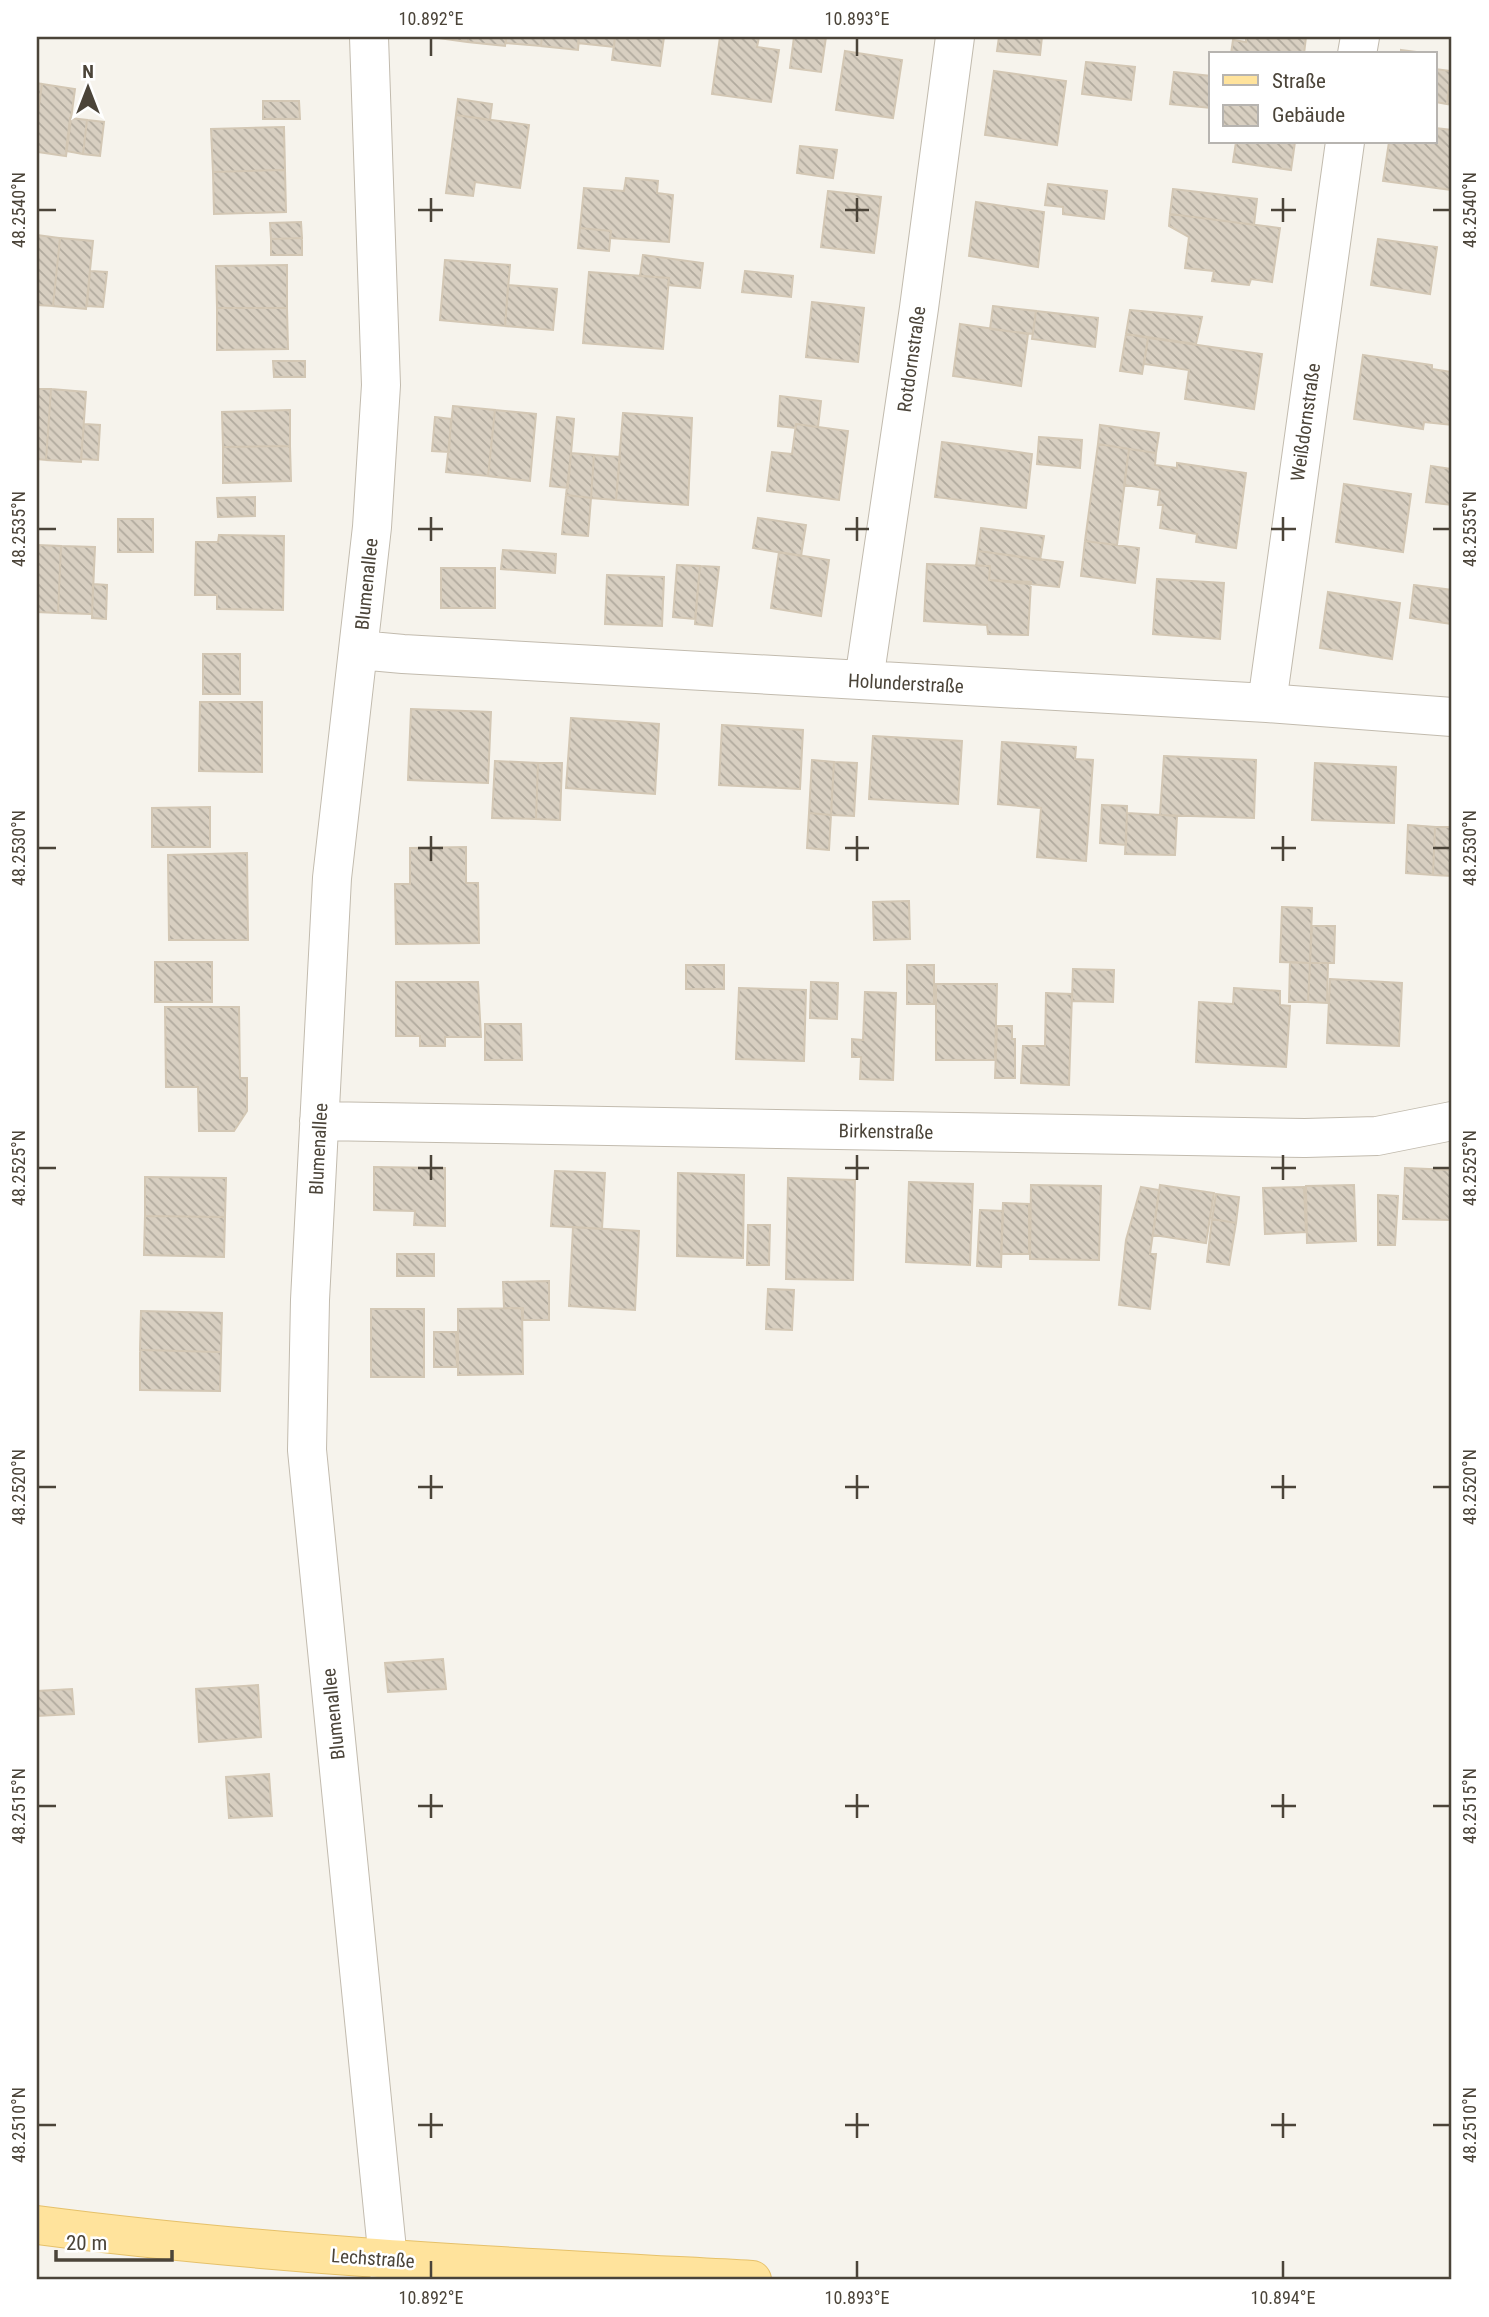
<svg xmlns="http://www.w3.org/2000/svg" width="1489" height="2317" viewBox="0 0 1489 2317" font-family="'Roboto Condensed',sans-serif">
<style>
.building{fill:url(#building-back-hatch);stroke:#d3c7b4;stroke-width:2}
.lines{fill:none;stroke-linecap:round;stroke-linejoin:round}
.minor-casing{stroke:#c2bbae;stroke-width:40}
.major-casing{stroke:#e6c16a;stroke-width:40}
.minor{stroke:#fff;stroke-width:38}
.major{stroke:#ffe39c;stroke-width:38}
.ticks{fill:none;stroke:#4b4439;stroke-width:2.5}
.labels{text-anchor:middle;stroke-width:5;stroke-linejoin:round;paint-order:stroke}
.street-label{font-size:19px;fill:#4b4439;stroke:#fff}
.neatline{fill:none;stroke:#4b4439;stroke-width:2.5}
.ticks-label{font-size:18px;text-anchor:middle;fill:#4b4439}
</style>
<defs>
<pattern id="building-back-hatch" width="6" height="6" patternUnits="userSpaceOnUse" patternTransform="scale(1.75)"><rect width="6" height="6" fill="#d8cfc1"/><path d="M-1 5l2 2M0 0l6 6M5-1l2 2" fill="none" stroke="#b1aa9e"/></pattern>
</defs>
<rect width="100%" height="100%" fill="#f6f3ec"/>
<path class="building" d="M431,37H468V42Z
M468,37H506L505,46L468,42Z
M506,37H542L541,46L506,43Z
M542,37H579L578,50L541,46Z
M579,37H615L614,47L578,43Z
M615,37H664L660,66L612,60Z
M720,37H759L757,47L779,50L771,102L712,94Z
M794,37H826L821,72L790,68Z
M999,37H1042L1040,55L997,51Z
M1246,37H1306L1304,54H1231L1233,40L1246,42Z
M1401,50L1432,54H1401Z
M845,51L902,60L893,118L836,110Z
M1086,62L1135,67L1131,100L1082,94Z
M1435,69L1451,71L1447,104L1435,102Z
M994,71L1066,81L1057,145L985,135Z
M1451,71H1452V105L1447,104Z
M1174,72L1211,76V108L1170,104Z
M37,83L42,84L37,120Z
M42,84L75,89L66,156L37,152V120Z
M458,99L492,104L490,120L456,115Z
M263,101H299L300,119H263Z
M456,115L529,125L520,188L475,182L473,196L446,193Z
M70,118L87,120L83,154L66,151Z
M87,120L104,122L100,156L83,154Z
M284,127L285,170L213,172L211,129Z
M1435,128L1452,130V190L1383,181L1389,142H1435Z
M1236,142H1295L1291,170L1233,162Z
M800,146L837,150L833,178L797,173Z
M285,170L286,212L214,214L213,172Z
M626,178L658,181L657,193L673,195L669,242L610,238L611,231L580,228L584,188L624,191Z
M1048,184L1107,191L1104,219L1063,214V207L1045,205Z
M1173,189L1257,199L1254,225L1170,214Z
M828,191L881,197L874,253L821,247Z
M976,202L1044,212L1038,267L969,256Z
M1170,214L1280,228L1272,282L1251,279L1249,285L1212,281L1214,271L1185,268L1189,237L1169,226Z
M301,222L302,238L271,239L270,223Z
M580,228L611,231L609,251L578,248Z
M37,235L60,238L53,306L37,305Z
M60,238L93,241L86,309L53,306Z
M302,238V255H271V239Z
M1378,239L1437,247L1430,294L1371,285Z
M643,255L703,263L700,288L668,285L669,278L640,276Z
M445,260L510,265L505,326L440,320Z
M287,265V308H217L216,266Z
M90,271L107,272L103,307L87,306Z
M745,271L793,276L791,297L742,292Z
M589,272L669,278L663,349L583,343Z
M508,285L557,289L553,330L505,326Z
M812,302L864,308L858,362L806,357Z
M993,306L1036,311L1033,334L990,329Z
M217,308H287L288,349L217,350Z
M1130,310L1202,317L1196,344L1126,334Z
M1036,311L1098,318L1095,347L1032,339Z
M960,324L1028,334L1021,386L953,376Z
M1126,334L1148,338L1142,374L1120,371Z
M1148,338L1262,354L1254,409L1185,399L1189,370L1144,364Z
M1363,355L1432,365V369L1452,372V425L1424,422L1423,429L1354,419Z
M273,361H305V377H274Z
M37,389H51L46,460L37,459Z
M51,389L86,392L81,462L46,460Z
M780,396L821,401L818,427L796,424L795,428L778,426Z
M453,406L495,410L488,476L446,472Z
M290,410V446L223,447L222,412Z
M495,410L536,414L530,481L488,476Z
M623,413L692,418L688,505L616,500Z
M435,417L451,419L449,452L432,451Z
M557,417L574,419L568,488L550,486Z
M84,424L100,425L98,460L81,459Z
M796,424L848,431L839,500L767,491L772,452L792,454Z
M1100,425L1159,433L1156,453L1098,444Z
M1039,437L1082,440L1080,468L1037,464Z
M942,442L1032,454L1026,508L935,497Z
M1098,444L1129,449L1117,545L1085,541Z
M290,446L291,481L223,483V447Z
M1129,449L1156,453L1155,465L1177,468V463L1246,473L1236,548L1196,542L1197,534L1160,528L1163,505H1158L1160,490L1124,485Z
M571,453L594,455L591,498L566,495Z
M594,455L620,457L616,500L591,498Z
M1431,466L1452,469V505L1426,502Z
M1344,484L1411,494L1403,552L1336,542Z
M566,495L591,498L588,536L562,534Z
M255,497V516L218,517L217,498Z
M758,518L806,525L801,556L753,548Z
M118,519H153V552H118Z
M981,528L1044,536L1040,560L978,551Z
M219,535L284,536L283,610L217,609V595H195L196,542H218Z
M1085,541L1139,548L1135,583L1081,576Z
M37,545L61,546L58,613L37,612Z
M61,546L95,547L92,614L58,613Z
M503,550L556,554L555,573L501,569Z
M978,551L1063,562L1059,587L989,580L990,566H976Z
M779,552L829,560L821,616L771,608Z
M927,564L990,566L989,580L1031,582L1028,635L988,634L987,625L924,621Z
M677,565L700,566L695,619L673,617Z
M700,566L719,567L712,626L695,624Z
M441,568H495V608H441Z
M607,575L664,577L662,626L605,624Z
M1157,579L1224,583L1220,639L1153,634Z
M93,584L107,585L106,619L92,618Z
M1414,585L1452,590V624L1410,618Z
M1328,592L1400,603L1392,659L1320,648Z
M203,654H240V694H203Z
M200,702H262V772L199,771Z
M411,709L491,712L488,783L408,780Z
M571,718L659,724L655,794L566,788Z
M722,725L803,730L800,789L719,785Z
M873,736L962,741L958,804L869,799Z
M1002,742L1076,747L1075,759L1093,760L1086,861L1037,857L1041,808L998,804Z
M1164,756L1256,760L1254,818L1160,815Z
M812,760L834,762L831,815L809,813Z
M495,761L538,763L536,819L492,818Z
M834,762L857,763L854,816L831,815Z
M538,763H562L560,820L536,819Z
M1315,763L1396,767L1394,823L1312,820Z
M1102,805L1127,806L1126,845L1100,843Z
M210,807V847H152V808Z
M809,813L831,815L829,850L807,848Z
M1127,813L1177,816L1175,855L1125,854Z
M1408,825L1435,827L1433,875L1406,873Z
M1435,827H1452V876L1433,875Z
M466,847V883H478L479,943L396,944L395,884H410V848Z
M247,853L248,940H169L168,855Z
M909,901L910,939L874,940L873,902Z
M1282,907L1312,908L1310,963L1280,962Z
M1312,926H1335L1334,963H1310Z
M155,962H212V1002H155Z
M1290,962L1310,963L1308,1002H1289Z
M1310,963H1328L1327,1003L1308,1002Z
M686,965H724V989H686Z
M907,965H934V1004H907Z
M1073,969L1114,970L1113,1002L1072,1001Z
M1330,979L1402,983L1399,1046L1327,1043Z
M396,982H478L481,1037H445V1046H420V1036H396Z
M811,982L838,983L837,1019L810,1018Z
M936,984H997L995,1060H936Z
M739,988L806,990L804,1061L736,1059Z
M1234,988L1280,991V1005L1290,1006L1286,1067L1196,1062L1199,1002L1233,1004Z
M865,992L896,993L893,1080L860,1079L861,1057H852V1039L863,1040Z
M1046,993L1072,994L1069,1085L1021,1083L1023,1046H1045Z
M165,1007H239L240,1078H247V1111L234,1131H199L198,1087H166Z
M485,1024H521L522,1060H485Z
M997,1026H1012V1039H1015V1078H995Z
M374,1167L445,1168V1226L414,1225L415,1211L374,1210Z
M1405,1168L1452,1170V1220L1403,1219Z
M555,1171L605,1173L602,1229L551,1226Z
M678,1173L744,1175L743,1258L677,1256Z
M145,1177L226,1178L225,1217L145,1216Z
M788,1178L855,1180L853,1280L786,1279Z
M909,1182L973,1184L970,1265L906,1262Z
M1031,1185L1101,1186L1099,1260L1030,1259Z
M1160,1185L1214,1193L1206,1243L1153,1235Z
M1354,1185L1356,1241L1307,1243L1306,1186Z
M1141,1187L1159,1190L1150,1254H1156L1150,1309L1119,1305L1126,1240Z
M1304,1187L1306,1232L1265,1234L1263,1188Z
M1216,1194L1239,1197L1236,1223L1212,1219Z
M1378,1195L1398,1196L1395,1245H1378Z
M1003,1203L1029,1204V1254H1001Z
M980,1210L1003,1211L1001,1267L977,1266Z
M145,1216L225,1217L224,1257L144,1255Z
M1212,1219L1236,1223L1229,1265L1207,1262Z
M748,1225H770L769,1265H747Z
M573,1227L639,1231L635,1310L569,1306Z
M397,1254H434V1276H397Z
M549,1281V1320H523V1308H504L503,1282Z
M768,1289L794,1290L792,1330L766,1329Z
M522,1308L523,1374L458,1375V1309Z
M371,1309H424V1377H371Z
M141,1311L222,1313L221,1352L140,1350Z
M434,1332H456L457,1367H434Z
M140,1350L221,1352L220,1391L140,1390Z
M443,1659L446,1689L388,1692L385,1663Z
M258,1685L261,1737L199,1742L196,1689Z
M72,1689L74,1714L37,1716V1691Z
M269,1774L272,1816L229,1818L226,1777Z"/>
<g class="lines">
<defs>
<path id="minor" d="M369,37L381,385L372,527L332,878L310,1300L307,1450L390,2280
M1357,54L1360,37
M359,650L403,654L1267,703L1452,717
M864,680L919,308L955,37
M1267,703L1345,142
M319,1121L1305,1138L1377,1136L1452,1121"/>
<path id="major" d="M37,2225C274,2256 514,2267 752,2280"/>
</defs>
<use href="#minor" class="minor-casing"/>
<use href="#major" class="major-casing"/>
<use href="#minor" class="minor"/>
<use href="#major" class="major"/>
</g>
<path class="ticks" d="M431,38V56M857,38V56M431,198V222M857,198V222M1283,198V222M38,210H56M418,210H443M845,210H869M1271,210H1296M1433,210H1450M431,517V541M857,517V541M1283,517V541M38,529H56M418,529H443M845,529H869M1271,529H1296M1433,529H1450M431,836V861M857,836V861M1283,836V861M38,848H56M418,848H443M845,848H869M1271,848H1296M1433,848H1450M431,1155V1180M857,1155V1180M1283,1155V1180M38,1168H56M418,1168H443M845,1168H869M1271,1168H1296M1433,1168H1450M431,1475V1499M857,1475V1499M1283,1475V1499M38,1487H56M418,1487H443M845,1487H869M1271,1487H1296M1433,1487H1450M431,1794V1818M857,1794V1818M1283,1794V1818M38,1806H56M418,1806H443M845,1806H869M1271,1806H1296M1433,1806H1450M431,2113V2138M857,2113V2138M1283,2113V2138M38,2125H56M418,2125H443M845,2125H869M1271,2125H1296M1433,2125H1450M431,2261V2278M857,2261V2278M1283,2261V2278"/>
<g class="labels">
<g class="street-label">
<text transform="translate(911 359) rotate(-82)" y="7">Rotdornstraße</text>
<text transform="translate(1305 422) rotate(-82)" y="7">Weißdornstraße</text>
<text transform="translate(366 584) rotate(-84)" y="7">Blumenallee</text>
<text transform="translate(906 683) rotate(3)" y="7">Holunderstraße</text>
<text transform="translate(886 1131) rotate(1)" y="7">Birkenstraße</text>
<text transform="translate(318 1149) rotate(-87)" y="7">Blumenallee</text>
<text transform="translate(333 1714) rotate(-96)" y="7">Blumenallee</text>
<text transform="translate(373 2258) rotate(4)" y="7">Lechstraße</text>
</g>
</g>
<rect width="1489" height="2317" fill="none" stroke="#ffffff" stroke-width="77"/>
<rect x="1209" y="52" width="228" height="91" fill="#ffffff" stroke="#b7b4b0" stroke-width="2"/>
<rect x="1223" y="75" width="35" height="10" fill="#ffe39c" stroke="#b7b4b0" stroke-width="2"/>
<text x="1272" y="88" font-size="21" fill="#4b4439">Straße</text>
<rect x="1223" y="105" width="35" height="21" fill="url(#building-back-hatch)" stroke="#b7b4b0" stroke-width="2"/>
<text x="1272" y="122" font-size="21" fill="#4b4439">Gebäude</text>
<g transform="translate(88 88)" stroke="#ffffff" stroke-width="5" paint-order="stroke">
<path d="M0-5L12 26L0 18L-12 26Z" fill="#4b4439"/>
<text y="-10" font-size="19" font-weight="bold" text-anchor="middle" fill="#4b4439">N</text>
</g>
<path d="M56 2250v10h116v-10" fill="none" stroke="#4b4439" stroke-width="3.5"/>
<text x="66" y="2250" font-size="21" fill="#4b4439" stroke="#ffffff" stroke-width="5" paint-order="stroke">20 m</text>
<rect x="38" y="38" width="1412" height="2240" class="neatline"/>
<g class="ticks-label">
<text x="431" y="25">10.892°E</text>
<text x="857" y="25">10.893°E</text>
<text transform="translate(19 210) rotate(-90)" y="6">48.2540°N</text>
<text transform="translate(1470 210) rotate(-90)" y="6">48.2540°N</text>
<text transform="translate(19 529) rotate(-90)" y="6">48.2535°N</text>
<text transform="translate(1470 529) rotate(-90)" y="6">48.2535°N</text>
<text transform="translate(19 848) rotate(-90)" y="6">48.2530°N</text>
<text transform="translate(1470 848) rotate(-90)" y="6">48.2530°N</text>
<text transform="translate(19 1168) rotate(-90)" y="6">48.2525°N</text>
<text transform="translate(1470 1168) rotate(-90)" y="6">48.2525°N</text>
<text transform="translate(19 1487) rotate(-90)" y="6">48.2520°N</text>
<text transform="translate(1470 1487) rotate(-90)" y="6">48.2520°N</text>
<text transform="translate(19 1806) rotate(-90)" y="6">48.2515°N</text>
<text transform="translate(1470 1806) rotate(-90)" y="6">48.2515°N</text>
<text transform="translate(19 2125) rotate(-90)" y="6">48.2510°N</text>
<text transform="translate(1470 2125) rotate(-90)" y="6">48.2510°N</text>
<text x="431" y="2304">10.892°E</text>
<text x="857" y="2304">10.893°E</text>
<text x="1283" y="2304">10.894°E</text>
</g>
</svg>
